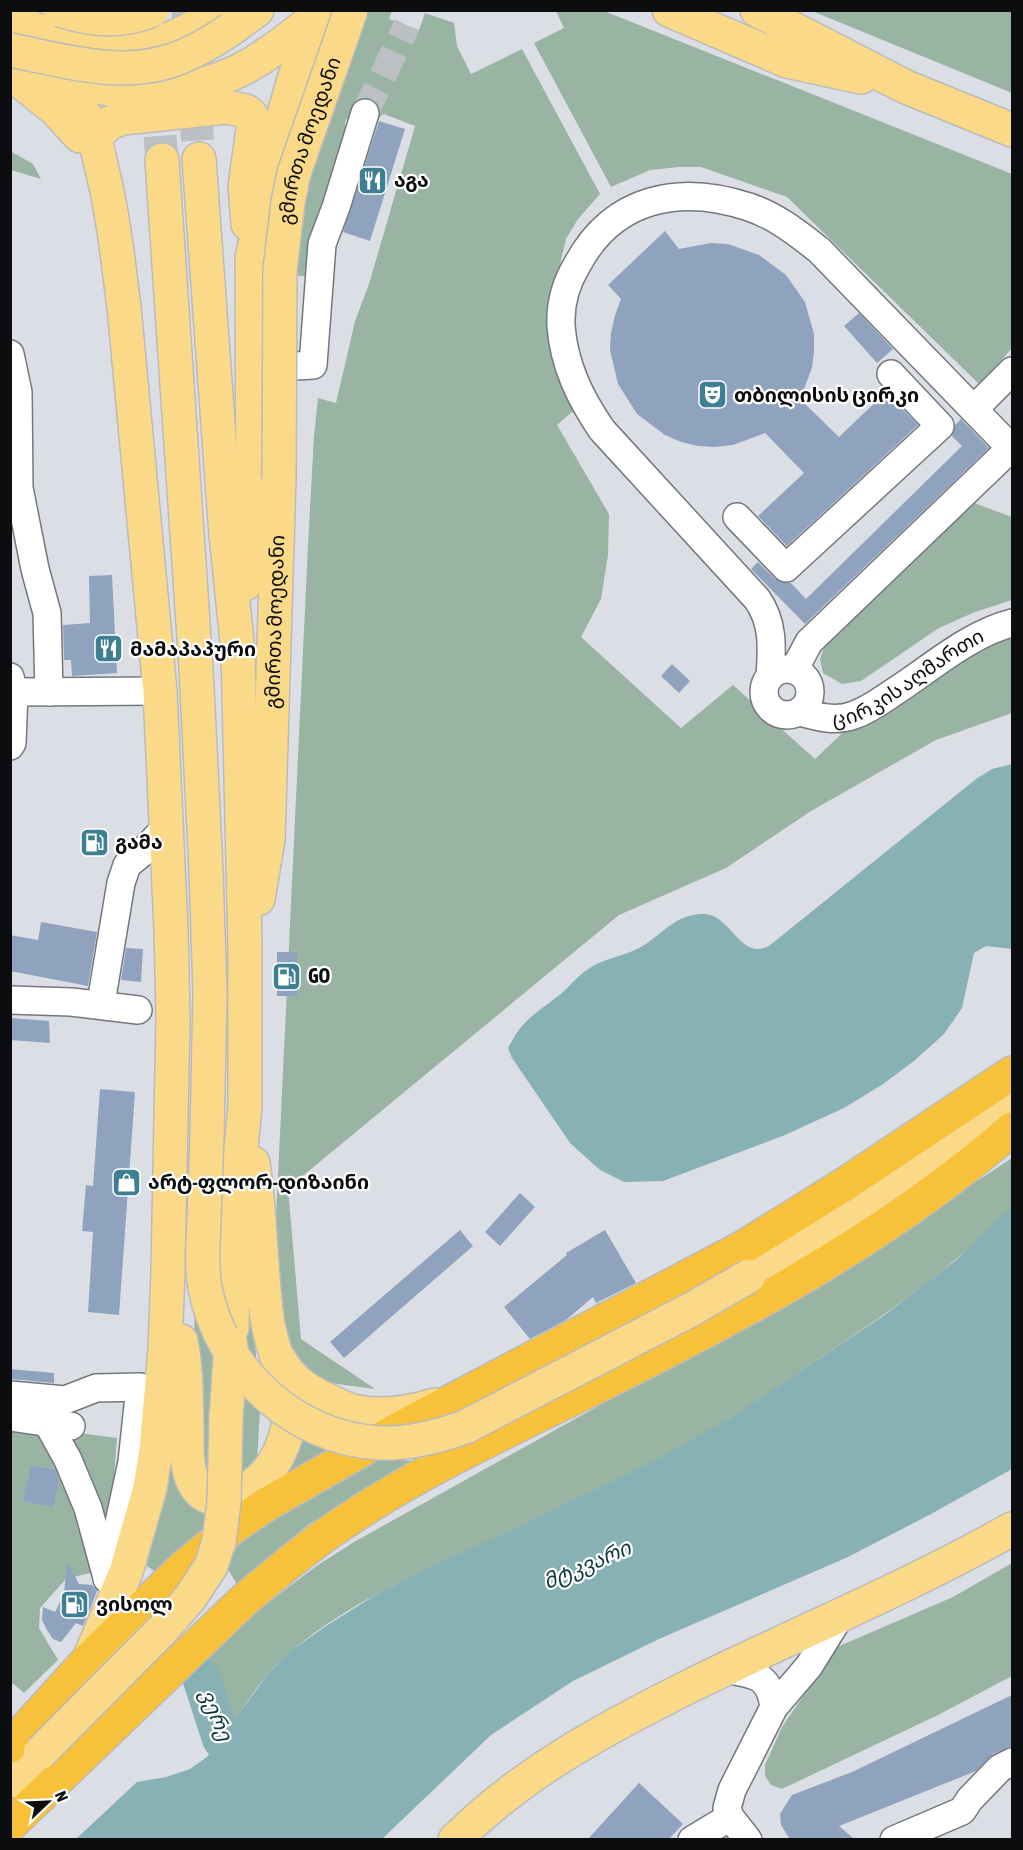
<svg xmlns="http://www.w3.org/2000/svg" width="1023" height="1850" viewBox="0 0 1023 1850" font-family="'Asap Condensed','Noto Sans Georgian',sans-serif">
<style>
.green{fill:#99b4a3}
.water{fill:#87b1b5}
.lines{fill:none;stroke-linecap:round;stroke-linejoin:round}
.river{stroke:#87b1b5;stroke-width:38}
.building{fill:#8fa3be}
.minor-tunnel{stroke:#bcc0c5;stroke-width:27;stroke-dasharray:27 14;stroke-linecap:butt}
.major-tunnel{stroke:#bcc0c5;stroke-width:33;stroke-dasharray:33 16;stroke-linecap:butt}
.minor-casing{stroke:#74787e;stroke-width:30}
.major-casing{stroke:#bbbbbc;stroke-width:36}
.highway-casing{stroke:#bbbbbc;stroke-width:36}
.minor{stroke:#fff;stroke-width:27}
.major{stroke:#fada89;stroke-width:33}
.highway{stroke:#f7c23a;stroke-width:33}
.major-bridge-casing{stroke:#bbbbbc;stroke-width:36;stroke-linecap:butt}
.major-bridge{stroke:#fada89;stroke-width:33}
.labels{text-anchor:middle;stroke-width:4.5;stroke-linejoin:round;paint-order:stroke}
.street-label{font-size:20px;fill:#0b0d0f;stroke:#fff}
.poi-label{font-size:20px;font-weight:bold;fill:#0b0d0f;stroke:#fff;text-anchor:start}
.water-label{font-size:21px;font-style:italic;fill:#0d373b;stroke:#fff}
</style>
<rect width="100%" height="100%" fill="#dbdfe5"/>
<path class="green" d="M364,11H392L389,19L419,30L425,13L454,23L457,46L471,74L522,49L600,194L578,219L566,239L561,260L556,322L579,406L557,425L609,514L608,555L601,599L581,637L681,728L733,685L815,759L896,682L1012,630V713L936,740L811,811L726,868L619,915L288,1188L301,1339L375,1389L323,1382L299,1363L280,1325L274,1260L308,546L314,436L318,398L336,403L355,321L369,284L415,126L384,114L377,118L354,108L345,122L348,152L316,277L290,275V233Z
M556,11H604L1012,174V348L980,385L787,197L701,167H679L650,170L611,187L534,43L564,28Z
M812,11H1012V93Z
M10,151L33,164L41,179L11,170Z
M974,503L1012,517V600L975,612L939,628L861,681L842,684L823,673L820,659L827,639Z
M1012,1158V1205C954,1270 879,1318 807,1367C758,1400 710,1434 657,1460C607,1485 557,1509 507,1533C432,1567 354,1598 290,1652C266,1672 248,1700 231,1726L224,1719L207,1659L220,1641L243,1622L315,1567L354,1542L837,1273Z
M249,1260L260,1410L257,1462L242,1485L208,1480L196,1439L194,1288L212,1355L240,1386Z
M313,1423L388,1424L271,1483L297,1453Z
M10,1424L117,1438L108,1554L94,1572L66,1579L40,1608L39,1628L58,1660L24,1693L10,1681Z
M168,1432L171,1462L239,1504L164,1578L147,1566Z
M376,1459L420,1461L309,1524L237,1584L227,1568L237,1546L317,1490Z
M1012,1563V1676L938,1715L782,1789L771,1785L765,1776V1765L782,1727L837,1647L953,1597Z"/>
<path class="water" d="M1012,764V949L986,946L974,953L962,1008L944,1034L914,1061L883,1084L844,1108L785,1135L663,1181L624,1182L600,1170L570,1143L512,1058L508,1048C512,1041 517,1031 523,1025C534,1012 549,1004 562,993C571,985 579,974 590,968C605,958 625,956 641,947C663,934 676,913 705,914C732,916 740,961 769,946L976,779L992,769Z
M1012,1205V1469L931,1514L848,1557L659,1639L573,1681L491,1735L382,1839H76L137,1782L166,1777L190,1769L207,1757L268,1674L289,1652L326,1626L377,1594L431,1566L506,1533L660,1458L732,1417L883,1316L955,1261Z"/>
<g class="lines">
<path class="river" d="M201,1677L221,1739L254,1777"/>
</g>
<path class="building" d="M379,121L405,129L370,241L343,232Z
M665,231L679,249L711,243L728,244L759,255L786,275L805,302L814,334V351L812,368L800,399L839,437L886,392L918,425L787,546L758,516L804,473L765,433L733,445L715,447L698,446L681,442L665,435L637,414L618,384L610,350L611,333L615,315L621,299L608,285Z
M859,313L893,349L877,363L844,326Z
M961,419L989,448L805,624L751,569L758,562L775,579L782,583H791L806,599L962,446L952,436L955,425Z
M112,575L117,673L72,676L71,660H64L63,625L90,623L89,576Z
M672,664L690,681L679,693L661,676Z
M41,922L97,932L88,986L10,971V935L38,940Z
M126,948L143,949L141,982L121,980Z
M277,952H297V996H277Z
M10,1018L49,1021L50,1043L10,1040Z
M100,1089L135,1092L119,1315L88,1312L93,1232L82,1231L86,1185L93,1186Z
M520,1193L535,1207L500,1246L485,1232Z
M460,1230L473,1246L344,1358L330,1342Z
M605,1230L636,1283L596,1303L593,1297L566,1320L530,1339L504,1307L567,1255L566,1253Z
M10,1369L54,1373V1383L10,1379Z
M31,1465L55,1470L59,1480L53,1507L23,1501Z
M67,1562L79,1584L92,1585L97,1591L83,1626L76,1623L61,1642L53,1639L47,1630L42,1620L43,1607L55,1612L64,1594Z
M1012,1695V1746L993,1754L976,1771L839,1826L854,1839H790L781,1825L780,1814L792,1795L852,1772Z
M639,1783L683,1824L669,1839H588Z"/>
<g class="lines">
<path class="minor-tunnel" d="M365,113L407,25"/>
<path class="major-tunnel" d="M188,10L199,159
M156,87L162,160"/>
<defs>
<g id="minor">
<path d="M10,354L18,392L19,488L35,569L47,613L49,692"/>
<path d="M259,368L313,365L322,244L336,207L365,113"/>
<path d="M974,409L1012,371"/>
<path d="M737,517L786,568L940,426L891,374"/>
<circle cx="787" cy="692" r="23"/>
<path d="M10,677L14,692L12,743L10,746"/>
<path d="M770,677C772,648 774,623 757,599L602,430C580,398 564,365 561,326C560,304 566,283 577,265C613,197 680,184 749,207C776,216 797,233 819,250L1011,448L809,642L794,670"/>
<path d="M14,692L160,691"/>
<path id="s1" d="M800,712C818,717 836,722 854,715C869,710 882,700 894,692C931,668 969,634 1012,623"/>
<path d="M103,991L121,883L127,865L142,853L166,827"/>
<path d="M10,1000L71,1002L138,1010"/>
<path d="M10,1395L65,1400L96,1388L140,1387L132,1462L107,1579"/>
<path d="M10,1417L71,1426"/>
<path d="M47,1422L68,1460L88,1508L106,1574"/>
<path d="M725,1669C754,1675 769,1673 774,1707"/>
<path d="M692,1840L730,1817"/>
<path d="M748,1840L730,1817L727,1808L732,1790L774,1707L809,1666L840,1616"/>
<path d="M894,1840L962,1811L970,1799L1000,1768L1012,1762"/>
</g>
<g id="major">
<path d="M669,10L787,61L861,77"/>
<path d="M757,10L906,87L1012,130"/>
<path d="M10,16C88,61 146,64 220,10"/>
<path d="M231,29L257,10"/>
<path d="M10,30C35,56 62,79 81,109C92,126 97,146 101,165C113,212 118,260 124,307L160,691L171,930L173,1018L168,1271L165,1349L156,1450L150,1488L126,1572L89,1659"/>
<path d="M51,69C68,76 85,84 103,88C150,99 212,88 253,63C277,49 298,31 320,14"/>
<path d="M10,73L55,109L80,136"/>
<path d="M94,138L109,123L123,118L227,107L246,111L251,115L254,122L245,186L248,224"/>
<path d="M199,159L226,535L238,651L245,947V1107L234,1219L232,1328"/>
<path d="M162,160L196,668L206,870L210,994L207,1133"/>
<path d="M245,584L253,513L252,258L280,128L295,76L309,40L326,10"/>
<path id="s2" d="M258,899L268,840L279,479"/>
<path d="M749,1276L860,1206L1012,1105"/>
<path d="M181,1341C187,1370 186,1402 187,1432C187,1449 186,1466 193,1481C209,1516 252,1491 268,1471C280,1456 288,1435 289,1416C290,1383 271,1350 267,1318C260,1267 261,1214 253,1163"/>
<path d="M279,1359C292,1381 304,1389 327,1400C335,1403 344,1409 353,1411C379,1417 409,1413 435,1405"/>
<path d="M10,1781L40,1753"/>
<path d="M455,1840C524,1771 608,1727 694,1684C800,1632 909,1587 1012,1529"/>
</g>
<path id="highway" d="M10,1746L88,1660L184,1567L230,1529L267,1504L402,1427L742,1248L845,1184L1012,1073
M10,1825L243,1601C275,1574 308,1546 343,1523C426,1467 519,1426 608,1381C749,1311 893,1233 1012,1129"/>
</defs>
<use href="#minor" class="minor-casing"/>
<use href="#major" class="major-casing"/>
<use href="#highway" class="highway-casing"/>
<use href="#minor" class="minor"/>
<use href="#major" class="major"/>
<use href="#highway" class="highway"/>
<defs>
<g id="major-bridge">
<path d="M60,10C90,20 122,23 152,10"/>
<path d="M10,50C63,60 117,78 170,61C192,54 212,42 231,29"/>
<path id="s3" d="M279,479L280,270L288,202L294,173L351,10"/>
<path d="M207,1133C206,1162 205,1191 204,1220C203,1243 201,1266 205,1288C221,1371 295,1439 380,1443C410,1444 437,1437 465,1427L692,1309L749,1276"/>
<path d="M40,1753L164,1628L190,1598L211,1566L219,1541L224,1502L226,1418L231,1344"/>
</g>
</defs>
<use href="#major-bridge" class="major-bridge-casing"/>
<use href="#major-bridge" class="major-bridge"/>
</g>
<defs>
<symbol id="restaurant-square" viewBox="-11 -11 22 22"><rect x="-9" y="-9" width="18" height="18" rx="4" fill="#3e8092" stroke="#fff"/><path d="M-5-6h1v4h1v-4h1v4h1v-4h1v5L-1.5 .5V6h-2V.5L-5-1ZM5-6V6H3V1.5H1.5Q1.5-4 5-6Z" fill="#fff"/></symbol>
<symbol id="theatre-square" viewBox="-11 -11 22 22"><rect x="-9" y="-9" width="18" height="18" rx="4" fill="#3e8092" stroke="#fff"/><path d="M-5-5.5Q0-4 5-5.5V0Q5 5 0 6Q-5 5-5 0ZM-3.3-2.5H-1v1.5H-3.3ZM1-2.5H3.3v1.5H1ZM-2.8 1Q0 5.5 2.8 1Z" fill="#fff"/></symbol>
<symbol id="fuel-square" viewBox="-11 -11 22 22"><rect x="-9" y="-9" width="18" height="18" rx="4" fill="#3e8092" stroke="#fff"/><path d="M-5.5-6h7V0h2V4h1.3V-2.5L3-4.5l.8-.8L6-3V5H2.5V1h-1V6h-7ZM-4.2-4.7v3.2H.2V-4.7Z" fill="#fff"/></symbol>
<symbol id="shop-square" viewBox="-11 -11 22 22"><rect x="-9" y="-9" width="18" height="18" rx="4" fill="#3e8092" stroke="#fff"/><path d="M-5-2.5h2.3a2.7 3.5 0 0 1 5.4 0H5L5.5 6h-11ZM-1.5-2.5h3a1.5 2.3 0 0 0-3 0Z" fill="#fff"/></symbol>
</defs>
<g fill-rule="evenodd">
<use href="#restaurant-square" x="356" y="164" width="33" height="33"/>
<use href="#theatre-square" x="696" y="378" width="33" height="33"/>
<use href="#restaurant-square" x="92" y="632" width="33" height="33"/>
<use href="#fuel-square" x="78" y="826" width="33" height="33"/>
<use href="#fuel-square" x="270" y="960" width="33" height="33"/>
<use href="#shop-square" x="110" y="1166" width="33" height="33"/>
<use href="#fuel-square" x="58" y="1588" width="33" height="33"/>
</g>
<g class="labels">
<g class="street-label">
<text dy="7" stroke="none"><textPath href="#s3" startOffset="342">გმირთა მოედანი</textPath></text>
<text dy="7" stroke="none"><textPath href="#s2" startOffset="278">გმირთა მოედანი</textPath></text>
<text dy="7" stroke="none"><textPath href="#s1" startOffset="120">ცირკის აღმართი</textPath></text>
</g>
<g class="poi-label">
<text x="394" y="187">აგა</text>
<text x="734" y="402">თბილისის ცირკი</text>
<text x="130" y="656">მამაპაპური</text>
<text x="115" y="849">გამა</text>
<text x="308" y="983">GO</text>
<text x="148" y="1189">არტ-ფლორ-დიზაინი</text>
<text x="96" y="1611">ვისოლ</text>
</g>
<g class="water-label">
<text transform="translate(587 1565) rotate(-23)" y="7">მტკვარი</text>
<text transform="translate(216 1715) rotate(68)" y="7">ვერე</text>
</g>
</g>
<rect width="1023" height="1850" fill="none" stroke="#0b0d0f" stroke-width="24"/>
<g transform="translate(48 1802) rotate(67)" stroke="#ffffff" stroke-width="4.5" paint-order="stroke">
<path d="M0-4.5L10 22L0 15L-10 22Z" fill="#0b0d0f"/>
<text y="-9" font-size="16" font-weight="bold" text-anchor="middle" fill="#0b0d0f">N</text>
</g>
</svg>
